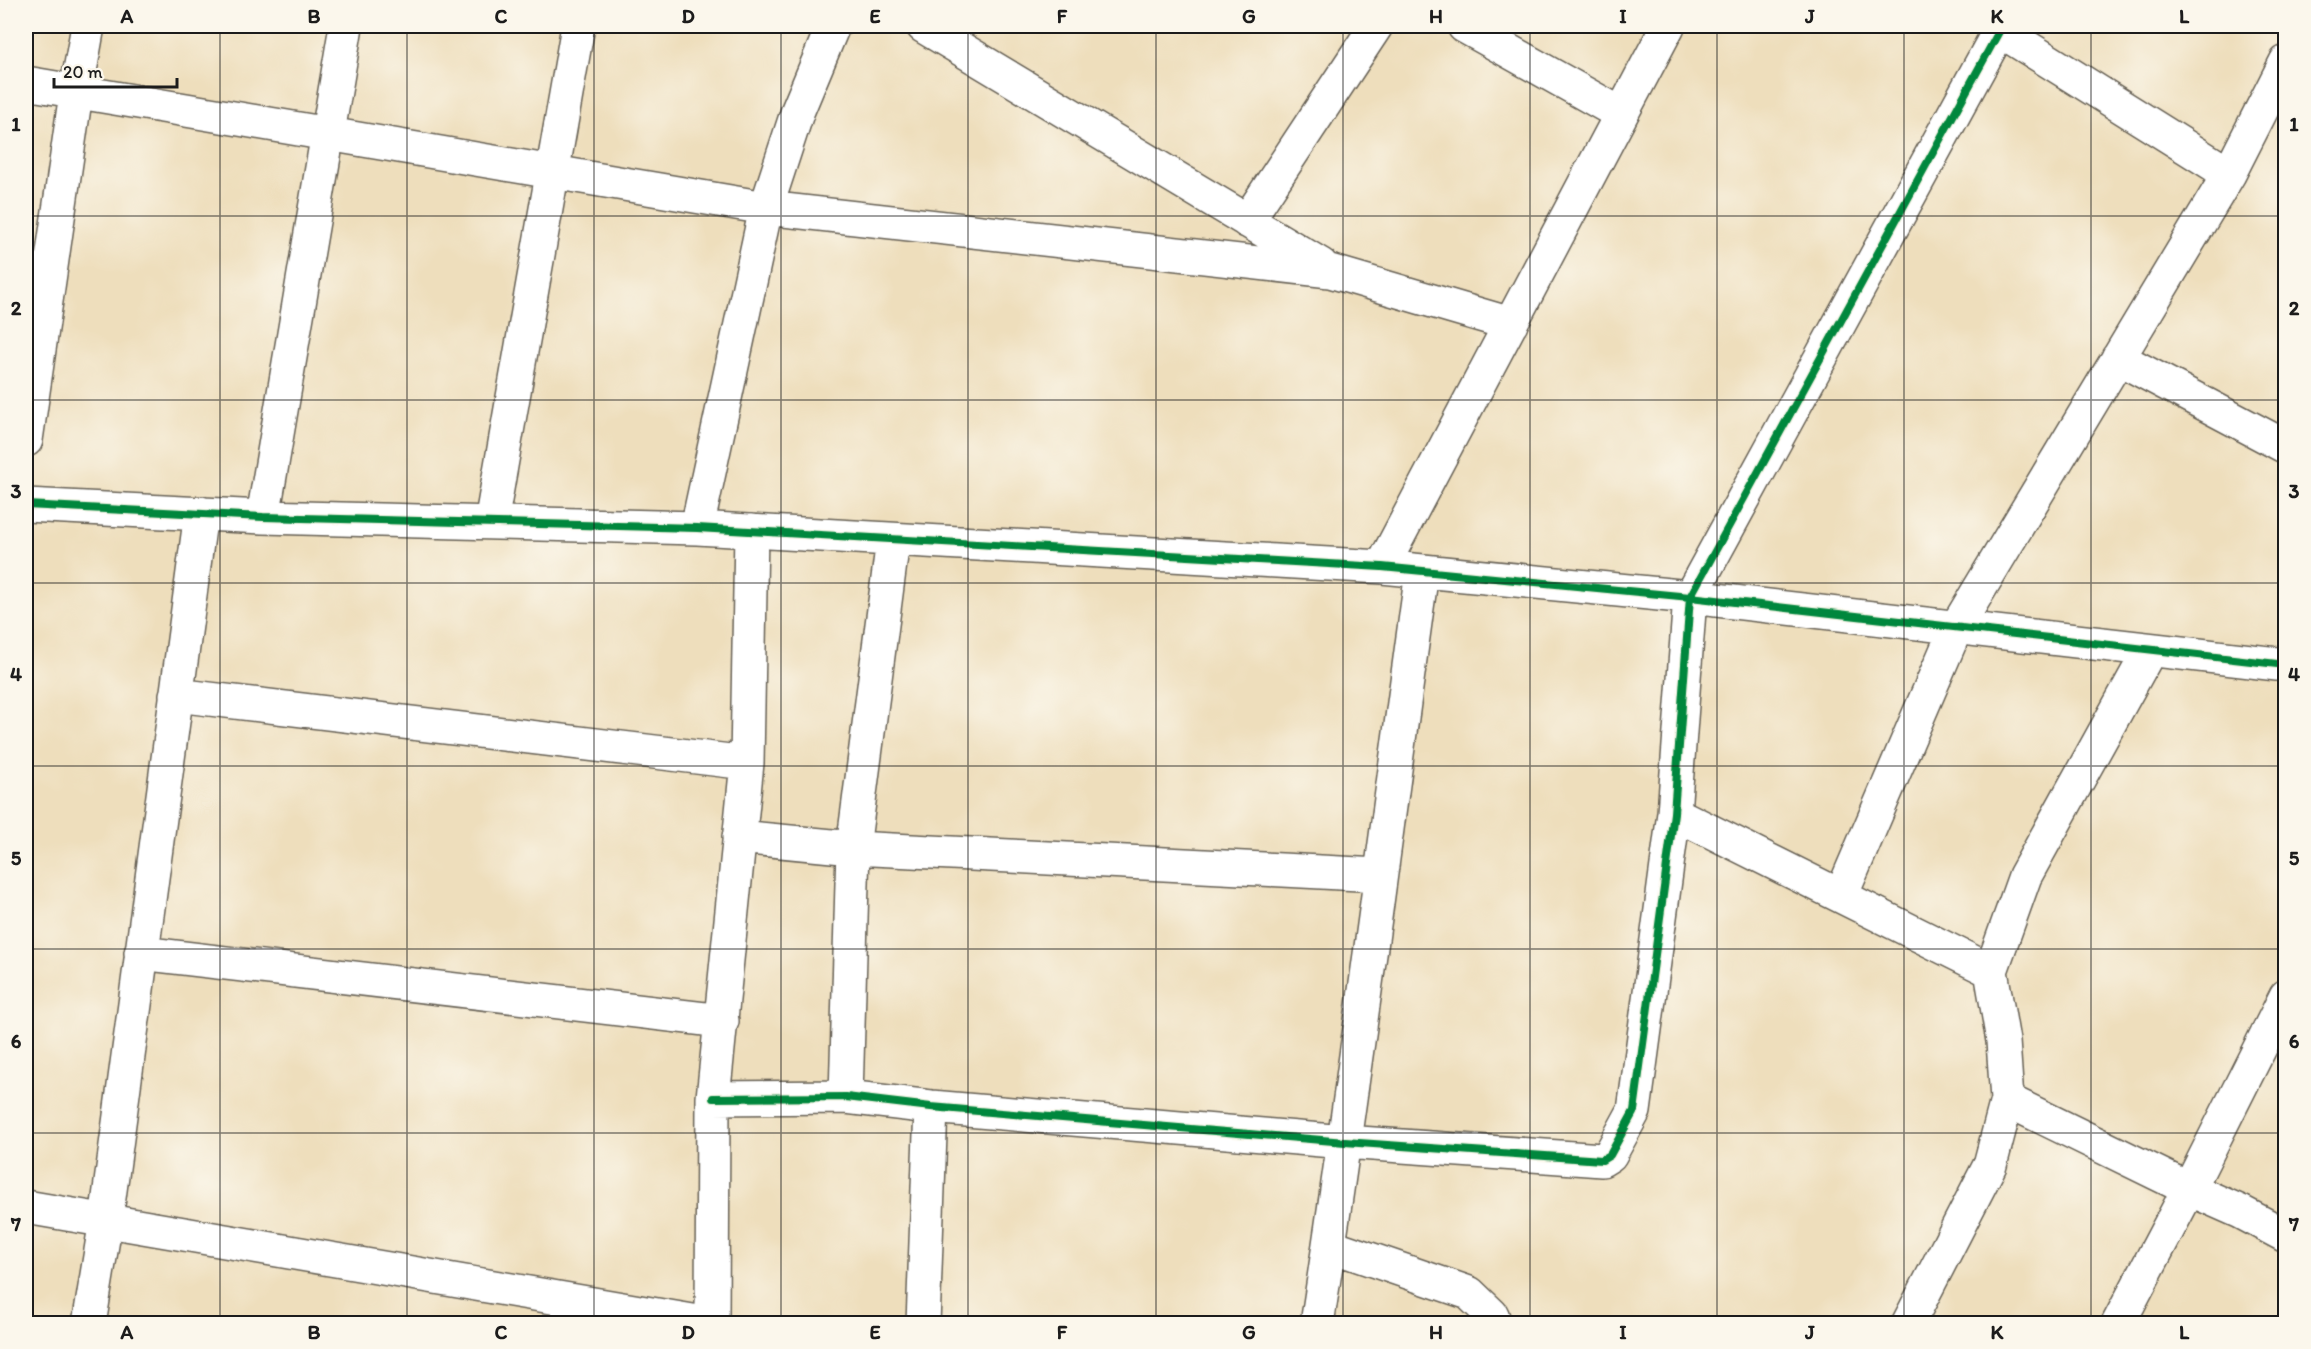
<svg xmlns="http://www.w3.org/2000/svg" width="2311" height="1349" viewBox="0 0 2311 1349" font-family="Itim,sans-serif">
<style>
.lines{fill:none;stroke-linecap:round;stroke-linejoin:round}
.minor-casing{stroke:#666054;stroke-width:36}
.minor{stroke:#fff;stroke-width:33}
.cycleway-casing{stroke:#fbf7ec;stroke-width:11}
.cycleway{stroke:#00873e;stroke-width:8}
.grid{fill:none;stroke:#1c1c1c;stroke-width:1.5;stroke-opacity:0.55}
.neatline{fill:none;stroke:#1c1c1c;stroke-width:2}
.grid-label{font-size:20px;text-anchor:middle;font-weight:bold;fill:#1c1c1c}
</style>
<rect width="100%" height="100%" fill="#fbf7ec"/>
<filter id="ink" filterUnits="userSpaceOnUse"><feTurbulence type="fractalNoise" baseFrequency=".0167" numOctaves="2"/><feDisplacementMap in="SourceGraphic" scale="12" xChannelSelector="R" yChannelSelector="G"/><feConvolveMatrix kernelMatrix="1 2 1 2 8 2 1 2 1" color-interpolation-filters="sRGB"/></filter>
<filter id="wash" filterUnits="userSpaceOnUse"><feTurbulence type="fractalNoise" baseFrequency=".008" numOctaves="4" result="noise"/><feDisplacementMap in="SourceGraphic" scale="24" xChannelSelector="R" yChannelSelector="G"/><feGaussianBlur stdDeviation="1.35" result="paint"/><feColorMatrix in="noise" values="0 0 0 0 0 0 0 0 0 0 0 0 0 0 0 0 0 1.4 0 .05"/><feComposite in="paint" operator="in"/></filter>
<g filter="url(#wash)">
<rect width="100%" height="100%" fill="#eedebc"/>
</g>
<g filter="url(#ink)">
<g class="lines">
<defs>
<path id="minor" d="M923,26L1321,265
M1464,26L1621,114
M1993,26L2229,174
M26,83L766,208L1330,271L1511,324
M1247,221L1376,26
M2118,358L2286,447
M26,440L76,93L88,26
M26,505L263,517L697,528L1382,567L1690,597L2286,665
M263,517L346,26
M491,523L578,26
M697,528L766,208L798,110L833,26
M1382,567L1668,26
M176,695L747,763
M1674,813L1991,971
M739,837L853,848L1379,875
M1841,896L1956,628L2229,174L2286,62
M141,953L722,1021
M2286,996L2189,1189L2241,1212L2286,1236
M846,1097L853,848L893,540
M713,1098L846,1097L931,1107L1345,1142L1602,1160L1610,1155L1634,1111L1674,813L1690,597L2002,26
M2007,1100L2189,1189L2118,1324
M26,1207L710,1324
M1329,1245L1469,1293L1492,1315L1495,1324
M89,1324L106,1220L201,513
M712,1324L713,1098L747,763L751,531
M923,1324L931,1107
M1317,1324C1356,1073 1387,822 1422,572
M1908,1324L1990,1165L2007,1100L2003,1041L1991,971L2025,876L2150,650"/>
</defs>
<use href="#minor" class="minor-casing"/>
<use href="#minor" class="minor"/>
<defs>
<path id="cycleway" d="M26,505L263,517L697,528L1382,567L1690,597L2286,665
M713,1098L846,1097L931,1107L1345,1142L1602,1160L1610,1155L1634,1111L1674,813L1690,597L2002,26"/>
</defs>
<use href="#cycleway" class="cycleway-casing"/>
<use href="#cycleway" class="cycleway"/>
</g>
</g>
<path class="grid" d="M220,26V1324M407,26V1324M594,26V1324M781,26V1324M968,26V1324M1156,26V1324M1343,26V1324M1530,26V1324M1717,26V1324M1904,26V1324M2091,26V1324M26,216H2286M26,400H2286M26,583H2286M26,766H2286M26,949H2286M26,1133H2286"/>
<rect width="2311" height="1349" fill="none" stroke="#fbf7ec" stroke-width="66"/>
<path d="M54 78v9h123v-9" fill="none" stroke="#1c1c1c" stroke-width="3"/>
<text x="63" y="78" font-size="18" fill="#1c1c1c" stroke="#fbf7ec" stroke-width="4.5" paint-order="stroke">20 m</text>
<rect x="33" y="33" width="2245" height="1283" class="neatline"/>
<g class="grid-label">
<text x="127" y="23">A</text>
<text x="314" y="23">B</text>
<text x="501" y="23">C</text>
<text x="688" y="23">D</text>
<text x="875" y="23">E</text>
<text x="1062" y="23">F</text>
<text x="1249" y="23">G</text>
<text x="1436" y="23">H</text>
<text x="1623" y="23">I</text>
<text x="1810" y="23">J</text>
<text x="1997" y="23">K</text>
<text x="2184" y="23">L</text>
<text x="16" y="131">1</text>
<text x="2294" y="131">1</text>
<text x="16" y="315">2</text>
<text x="2294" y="315">2</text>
<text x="16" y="498">3</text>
<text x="2294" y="498">3</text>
<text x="16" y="681">4</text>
<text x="2294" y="681">4</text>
<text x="16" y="865">5</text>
<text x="2294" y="865">5</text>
<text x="16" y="1048">6</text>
<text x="2294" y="1048">6</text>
<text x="16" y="1231">7</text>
<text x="2294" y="1231">7</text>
<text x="127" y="1339">A</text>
<text x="314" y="1339">B</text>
<text x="501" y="1339">C</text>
<text x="688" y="1339">D</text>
<text x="875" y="1339">E</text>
<text x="1062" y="1339">F</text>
<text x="1249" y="1339">G</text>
<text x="1436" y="1339">H</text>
<text x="1623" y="1339">I</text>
<text x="1810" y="1339">J</text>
<text x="1997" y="1339">K</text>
<text x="2184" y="1339">L</text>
</g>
</svg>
